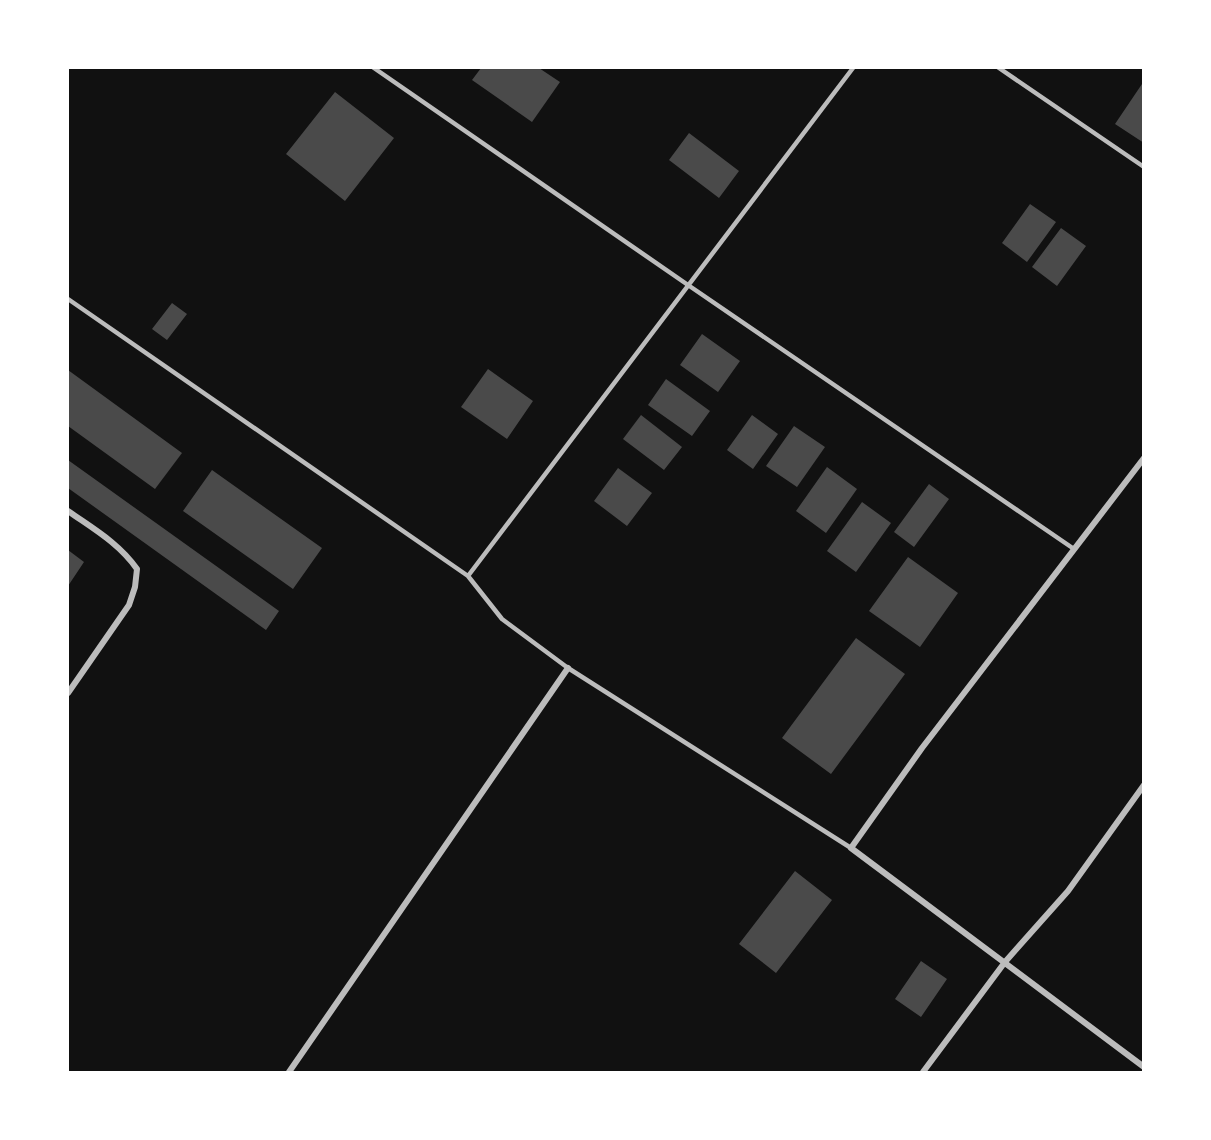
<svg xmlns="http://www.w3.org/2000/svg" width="1211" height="1140" viewBox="0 0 1211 1140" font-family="Mulish,sans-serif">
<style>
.building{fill:#4a4a4a}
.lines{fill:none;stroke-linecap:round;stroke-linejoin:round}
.service{stroke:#bcbcbc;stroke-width:4.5}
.minor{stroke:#bcbcbc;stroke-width:6}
</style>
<rect width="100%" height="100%" fill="#111"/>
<path class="building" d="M481,68H539L560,82L532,122L472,80Z
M1144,81V143L1115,124Z
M335,92L394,138L345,201L286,154Z
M689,133L739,171L719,198L669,160Z
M1030,204L1056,222L1027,262L1002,243Z
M1061,228L1086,246L1057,286L1032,267Z
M172,303L187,314L167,340L152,329Z
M702,334L740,361L718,392L680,365Z
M488,369L533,401L507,439L461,407Z
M68,370L182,453L155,489L68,426Z
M666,379L710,411L692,436L648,405Z
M641,415L682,447L664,470L623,439Z
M752,415L778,434L753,469L727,450Z
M794,426L825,447L797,487L766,466Z
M68,460L279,611L266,630L68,488Z
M827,467L857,489L826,533L796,511Z
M618,468L652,493L627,526L594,501Z
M212,470L322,548L293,589L183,511Z
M929,484L949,499L914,547L894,532Z
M862,502L891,523L856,572L827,551Z
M68,550L84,562L68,586Z
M908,557L958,593L920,647L869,611Z
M856,638L905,674L831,774L782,738Z
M795,871L832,900L776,973L739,944Z
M921,961L947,979L921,1017L895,999Z"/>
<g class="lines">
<path class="service" d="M374,68L688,285L1074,549
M999,68L1144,167
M68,299L468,576L502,619L568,668L851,848
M468,576L853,68"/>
<path class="minor" d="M1144,458L922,748L851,848L1144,1067
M68,511C92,528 119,543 137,569L135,587L129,605L68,693
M289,1072L568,668
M923,1072L1005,962L1068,891L1144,785"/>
</g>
<rect width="1211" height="1140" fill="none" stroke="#ffffff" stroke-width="138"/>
</svg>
